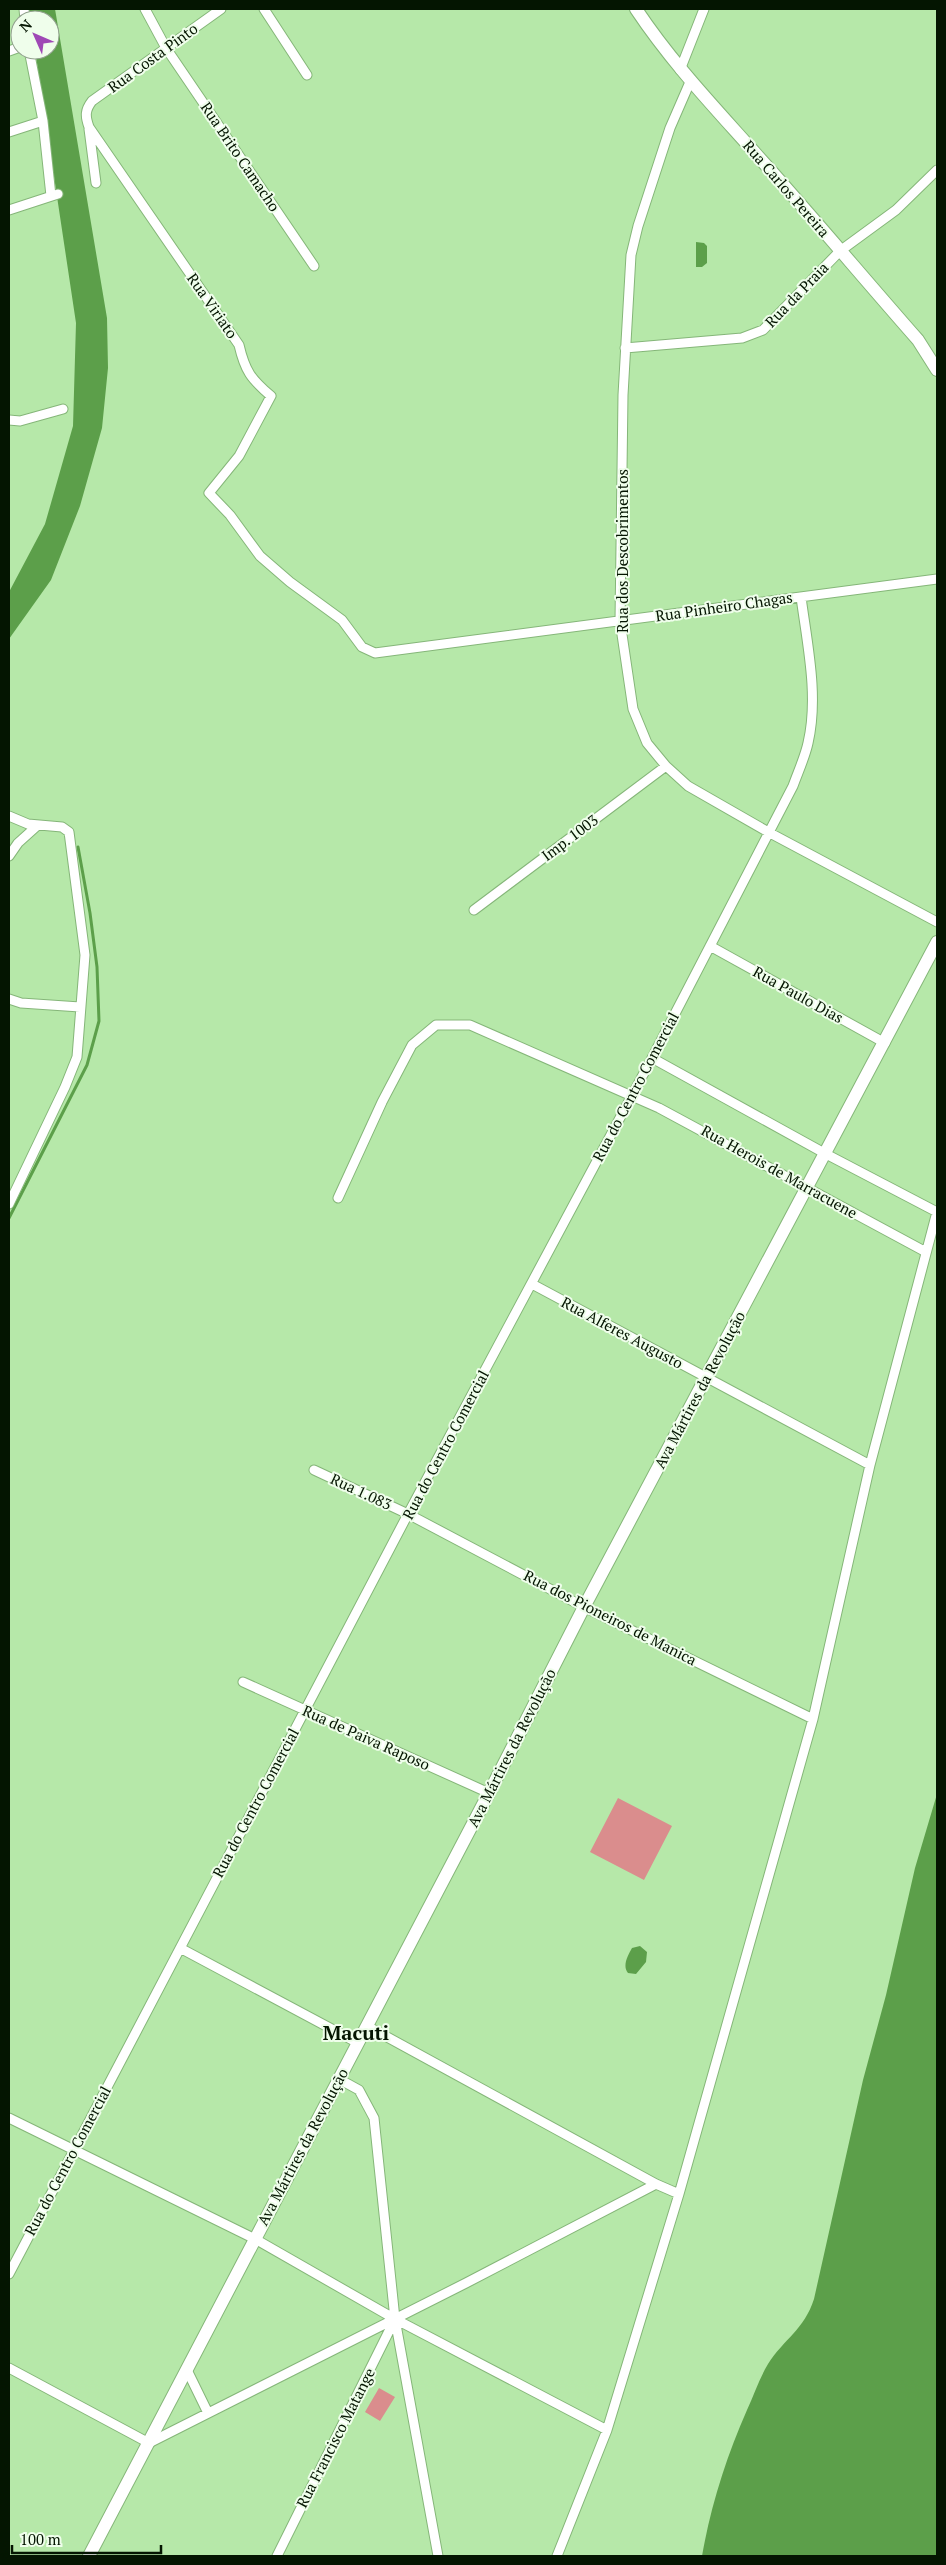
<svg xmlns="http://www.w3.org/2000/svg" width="946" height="2565" viewBox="0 0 946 2565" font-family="'PT Serif',serif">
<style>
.green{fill:#da8d8d}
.water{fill:#5c9f4a}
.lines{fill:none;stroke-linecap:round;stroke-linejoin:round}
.stream{stroke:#5c9f4a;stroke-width:3}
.street-casing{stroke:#85b679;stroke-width:11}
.secondary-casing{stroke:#85b679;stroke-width:14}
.street{stroke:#fff;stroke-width:9}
.secondary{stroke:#fff;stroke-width:12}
.labels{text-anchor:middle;stroke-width:4;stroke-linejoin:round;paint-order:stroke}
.street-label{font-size:15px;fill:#041501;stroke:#effeeb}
.district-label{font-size:20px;font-weight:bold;fill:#041501;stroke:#effeeb}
</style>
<rect width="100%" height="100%" fill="#b6e8a9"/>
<path class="green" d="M618,1798L672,1826L644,1880L590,1852Z
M379,2388L395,2397L380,2421L365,2412Z"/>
<path class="water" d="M29,9H55L107,318L108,368L102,428L80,506L51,580L9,639V592L45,524L73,426L76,323L35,50H50V20H30Z
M696,242L704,243L707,246V263L702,267H696Z
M937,1794V2556H702C711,2505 726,2458 747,2410C754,2395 759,2379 768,2364C784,2339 804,2330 814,2299L863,2080L886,1995L915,1868Z
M640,1946L647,1952L646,1962L636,1974L628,1973C622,1966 628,1955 632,1948Z"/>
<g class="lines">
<path class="stream" d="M9,1218L87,1065L99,1021L97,967L90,913L78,847"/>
<defs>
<path id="street" d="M24,9L25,20
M145,9L166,48L314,266
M221,9L92,101C85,110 85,116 89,127L239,345C245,371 251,379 271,396L239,456L209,493L230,515L260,556L290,582L342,620L362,647L375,653L937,579
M264,9L307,75
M29,50L43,121L51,196
M9,51L20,47
M680,70L704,9
M690,82L670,128L638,226L631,255L623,395L620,621L633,709L647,743L666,766L688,786L770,833L937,922
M89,129L96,183
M9,132L43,121
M9,210L58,194
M625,348L742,338L763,330L840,251L896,210L937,170
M9,420L20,421L63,409
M9,816L28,824L62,827L69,832L85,955L77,1057L65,1087L9,1204
M9,856L18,843L38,825
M474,910L666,766
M710,946L885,1043
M9,999L21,1003L80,1007
M652,1058L826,1154L937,1212
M338,1198L382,1102L412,1045L436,1025H470L659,1108L926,1252
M532,1284L870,1465
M314,1470L408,1514L584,1607L813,1719
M243,1682L489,1793
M180,1948L358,2043
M367,2026L656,2184L679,2194
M339,2079L359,2090L374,2118L395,2319L438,2556
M9,2118L255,2239L395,2319L607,2430
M9,2274L408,1514L652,1058L793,786C798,772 805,757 808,743C819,696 807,643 801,597
M9,2368L149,2443L466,2283L656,2184
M187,2370L208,2413
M277,2556L395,2319
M557,2556L607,2430L679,2194L813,1719L870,1465L937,1212"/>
<path id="secondary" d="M636,9C674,66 719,112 764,163C816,221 866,281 918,340L937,370
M89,2556L489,1793L584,1607L937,942"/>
</defs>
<use href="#street" class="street-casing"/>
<use href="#secondary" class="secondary-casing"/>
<use href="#street" class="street"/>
<use href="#secondary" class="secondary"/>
</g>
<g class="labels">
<g class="street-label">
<text transform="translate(153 58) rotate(-36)" y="5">Rua Costa Pinto</text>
<text transform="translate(240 157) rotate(56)" y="5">Rua Brito Camacho</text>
<text transform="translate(786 189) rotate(49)" y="5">Rua Carlos Pereira</text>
<text transform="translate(797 295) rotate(-46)" y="5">Rua da Praia</text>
<text transform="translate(212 306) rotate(55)" y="5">Rua Viriato</text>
<text transform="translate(623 551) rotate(-90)" y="5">Rua dos Descobrimentos</text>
<text transform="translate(724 607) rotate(-8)" y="5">Rua Pinheiro Chagas</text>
<text transform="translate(570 838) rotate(-37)" y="5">Imp. 1003</text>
<text transform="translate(798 995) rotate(29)" y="5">Rua Paulo Dias</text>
<text transform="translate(636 1087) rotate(-62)" y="5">Rua do Centro Comercial</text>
<text transform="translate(779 1172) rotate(29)" y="5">Rua Herois de Marracuene</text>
<text transform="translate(622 1333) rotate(28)" y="5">Rua Alferes Augusto</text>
<text transform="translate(700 1390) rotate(-62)" y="5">Ava Mártires da Revolução</text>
<text transform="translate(446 1445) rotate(-62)" y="5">Rua do Centro Comercial</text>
<text transform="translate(361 1492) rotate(25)" y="5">Rua 1.083</text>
<text transform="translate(610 1618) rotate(27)" y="5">Rua dos Pioneiros de Manica</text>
<text transform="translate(366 1738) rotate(24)" y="5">Rua de Paiva Raposo</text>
<text transform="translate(512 1748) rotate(-63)" y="5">Ava Mártires da Revolução</text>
<text transform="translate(256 1803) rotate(-62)" y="5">Rua do Centro Comercial</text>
<text transform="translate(303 2147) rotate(-62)" y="5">Ava Mártires da Revolução</text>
<text transform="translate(68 2161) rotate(-62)" y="5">Rua do Centro Comercial</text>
<text transform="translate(336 2438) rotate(-63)" y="5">Rua Francisco Matange</text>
</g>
<g class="district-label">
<text x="356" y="2040">Macuti</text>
</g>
</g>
<rect width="946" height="2565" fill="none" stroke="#041501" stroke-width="20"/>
<g transform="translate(35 35) rotate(315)"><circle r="24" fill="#effeeb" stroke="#91a18d"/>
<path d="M0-4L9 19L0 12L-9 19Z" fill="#9f48b5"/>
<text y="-8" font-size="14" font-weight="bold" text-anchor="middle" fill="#041501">N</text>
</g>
<path d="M12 2545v8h149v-8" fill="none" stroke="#041501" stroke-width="2.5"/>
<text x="20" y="2545" font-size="15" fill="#041501" stroke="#effeeb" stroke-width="4" paint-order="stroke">100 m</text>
</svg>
